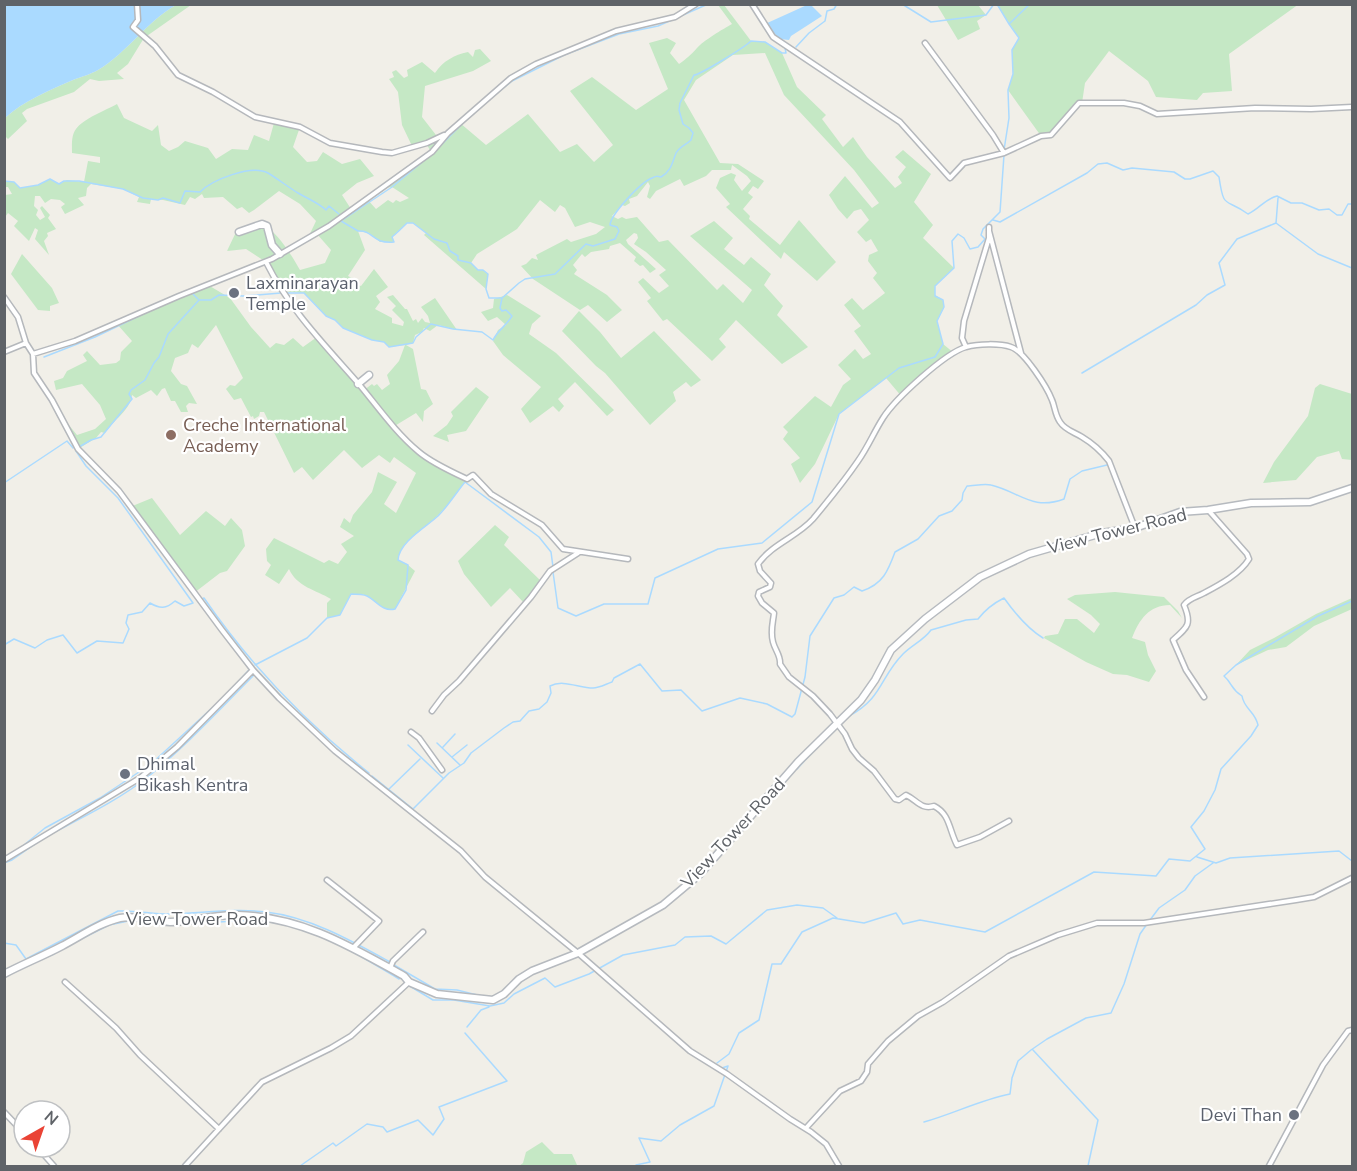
<svg xmlns="http://www.w3.org/2000/svg" width="1357" height="1171" viewBox="0 0 1357 1171" font-family="'Nunito Sans',sans-serif">
<style>
.green{fill:#c5e8c5}
.water{fill:#aadaff}
.lines{fill:none;stroke-linecap:round;stroke-linejoin:round}
.stream{stroke:#aadaff;stroke-width:1.5}
.street-casing{stroke:#b5b8bc;stroke-width:7}
.secondary-casing{stroke:#b6babf;stroke-width:9}
.street{stroke:#fff;stroke-width:4}
.secondary{stroke:#fff;stroke-width:6}
.worship-dot{fill:#6b7280;stroke:#fff;stroke-width:2}
.education-dot{fill:#8d6e63;stroke:#fff;stroke-width:2}
.labels{text-anchor:middle;stroke-width:4.5;stroke-linejoin:round;paint-order:stroke}
.worship-label{font-size:18px;fill:#5b616d;stroke:#fff;text-anchor:start}
.education-label{font-size:18px;fill:#785e54;stroke:#fff;text-anchor:start}
.street-label{font-size:18px;fill:#5f6368;stroke:#fff}
</style>
<rect width="100%" height="100%" fill="#f1efe8"/>
<path class="green" d="M1299,4L1229,54L1232,91L1203,93L1197,100L1156,97L1148,81L1109,51L1085,83L1082,103H1078L1051,135L1041,136L1008,90L1013,74L1012,50L1019,38L997,5Z
M176,5H191L144,38L128,64L117,73L124,79L99,81L90,79L74,92L27,109L22,113L27,121L8,139L5,136V118C23,101 50,90 73,80C81,77 91,74 98,70C127,53 147,21 176,5Z
M718,5H724L751,41L765,42L782,53L797,87L826,115L822,119L843,147L853,137L867,157L895,188L902,183L898,177L906,167L895,157L903,150L931,174L914,202L933,225L923,238L954,268L935,286V295L943,300L944,307L937,321L943,344L954,353L928,373L902,397L886,378L839,414L815,464L800,483L791,464L800,458L783,439L788,432L783,427L815,396L831,407L843,385L851,379L838,365L855,349L863,359L871,354L854,331L861,326L844,305L852,298L863,310L885,293L873,278L877,273L868,261L869,255L878,251L871,239L866,242L857,232L869,220L861,209L854,211L847,219L838,209L829,195L845,176L872,208L879,203L854,170L784,95L765,53L733,55L696,80L684,100L720,163L738,164L764,181L758,189L753,186L748,193L753,197L743,209L750,216L749,219L780,245L799,220L836,262L817,281L784,252L781,259L726,207L730,204L716,188L720,178L731,173L736,175L734,180L742,191L751,181L747,176L732,165L731,170H712L706,176L684,186L680,179L656,191L650,199L647,197L650,186L648,182L637,196L629,199L630,203L625,206L622,205L612,216L618,219L622,217L626,219L637,217L659,242L668,240L717,290L723,284L743,303L752,290L690,236L714,221L733,238L724,249L744,265L751,257L771,274L764,285L783,306L777,315L808,347L782,364L736,320L719,339L726,347L712,361L667,319L663,321L647,301L651,298L638,282L643,278L659,293L669,286L659,275L666,270L646,252L634,244L638,238L637,234L634,233L626,240L628,244L656,269L650,273L643,265L640,266L634,261L636,257L620,243L610,246L609,249L591,252L585,257L582,254L573,265L577,270L574,274L607,295L622,310L607,322L588,305L580,310L533,279L521,266L526,264L532,258L538,260L536,255L567,239L571,242L596,234L605,227L590,222L575,227L565,208L560,205L555,212L540,200L517,229L477,254L471,263L478,270H483L488,274L486,289L424,235L426,233L413,223H407C402,228 397,232 392,237L394,242H380L369,233L358,231L365,250L348,276L356,280L358,285L361,286L374,269L388,287L376,296L380,302L375,309L392,318V323L403,326L404,322L392,310L396,306L387,297L393,295L405,309H407L413,321L416,319L418,323L422,318L425,322L430,323L428,316L421,307L435,298L457,330L438,325L430,331L424,328L422,332L415,335L413,343L406,345L413,349L421,389L426,390L433,404L424,411L423,422L416,413L393,427L417,451L467,479C459,490 451,502 441,512C430,526 399,541 398,560L408,565L415,571L395,609C382,612 377,601 367,596C363,594 356,594 351,594L340,615L327,618V603L331,599C316,590 297,587 289,569L279,584L265,575L271,565L267,561L266,549L274,538L324,563L329,560L338,564L347,552L341,544L354,536L340,527L344,518L350,523L353,515L372,492L378,472L397,482L384,504L396,513L416,473L394,457L390,463L379,455L362,468L344,450L313,480L302,467L294,473L264,412H260L259,416L254,419L253,416L251,417L241,398L234,400L226,389L230,385L235,386L243,378L216,325L198,348L192,344L188,353L175,358L171,371L181,384L187,386L197,404L189,403L186,406L188,412H181L175,401H171L165,388L162,389L157,396L151,390L136,398L132,395C130,411 114,419 105,433L101,432L96,438L78,449L59,413L77,435L95,429L106,419L100,405L82,384L56,390L54,381L63,378L67,371L87,361L83,355L87,351L100,365L116,363L120,360L121,352L132,341L117,324L208,285L230,298L251,327L270,348L276,343L284,345L293,338L303,347L317,337L364,390L372,384L374,386L377,384L382,390L390,384L387,375L399,361L405,345L389,347L384,342L372,340L343,328L335,320L326,316L304,293L281,291L266,262L246,249L227,251L237,230L239,232L262,224C277,231 292,256 300,270L325,263L331,250L317,234L307,240L316,221L300,204L279,191L254,210L249,213L242,207L237,209L223,197L204,198L202,194L195,199L190,197L185,205L163,200L151,199L150,204L137,202L139,197L123,189L91,184L87,188L86,196L78,198L84,205L65,214L61,207L65,204L60,200L51,199L45,203L40,196H35L34,206L38,210L36,215L40,220L45,217L40,208L42,206L50,215L48,218L56,229L47,233L48,236L44,241L49,255L35,239L38,230L35,228L29,241L14,226L18,221L8,213L5,217V195L12,194L8,187H5V181L14,182L20,188L38,185L50,179L59,184L67,180L84,182L88,161L100,163V157L72,153C72,146 71,135 76,129C83,119 106,110 117,104L124,118L152,131L158,125L161,145L169,151L178,147L185,141L208,148L216,159L232,149L248,150L254,135L269,141L274,123L300,127L293,147L307,162L317,161L323,152L342,164L360,159L374,176L357,183L342,195L351,209L367,199L376,209L388,200L393,203L396,200L400,202L409,198L392,187L384,188L431,152L426,143L412,146L402,125L398,92L389,79L394,77L392,72L396,70L404,78L408,76L407,70L422,62L435,73C443,61 454,55 468,52L473,57L475,50L480,49L491,61L473,71L425,86L422,117L436,135L452,130L460,123L486,145L528,114L560,152L577,144L594,162L613,145L570,91L592,77L636,110L668,89L649,43L667,38L676,43L670,53L679,64C686,59 691,55 697,48C703,41 723,29 732,24Z
M937,5H978L986,15L977,21L980,29L958,40Z
M22,254L52,288L59,303L50,306V311L38,310L11,274Z
M507,295L541,316L532,324L529,334L556,353L614,410L607,416L575,382L558,399L564,406L559,412L553,406L530,423L521,409L541,387L503,355L493,341L498,330L506,325L497,317L488,321L481,312L493,308L494,299Z
M579,311L600,332L621,358L654,331L701,380L691,387L686,382L673,392L676,401L650,425L605,373L596,366L562,331Z
M1320,384L1352,394V460L1342,459L1339,451L1317,457L1296,480L1263,483L1274,462L1308,416L1315,388Z
M476,387L489,397L466,431L447,435L449,442L433,436L447,425L453,416L451,412Z
M152,498L180,535L206,511L225,526L231,518L242,530L245,546L227,571L220,573L194,593L130,507Z
M495,525L509,537L504,545L542,582L524,603L510,588L491,607L464,574L458,561Z
M1115,592L1164,597L1178,611L1182,618L1170,605C1149,605 1139,620 1132,638L1145,642L1148,655L1156,671L1149,682L1127,675L1113,674L1086,662L1044,638L1045,636L1058,634L1065,619H1077L1094,633L1100,624L1091,615L1067,599L1075,595Z
M1352,598V609L1314,626L1286,647L1268,650L1236,665L1250,650L1274,638L1316,614Z
M542,1142L554,1154H572L577,1165L570,1166H519L523,1163L526,1152Z"/>
<path class="water" d="M7,4L176,5C147,21 127,53 98,70C91,74 81,77 73,80C50,90 23,101 5,118V6Z
M807,5H811L822,16L791,36L789,40L780,39L765,24Z"/>
<g class="lines">
<path class="stream" d="M902,4L931,22L986,15L994,4
M997,4L1009,24
M796,47L809,33L825,21L827,11L834,9L837,4
M485,103L512,81L564,55L619,34L658,26L708,4
M1004,150L1009,118L1008,90L1013,74L1012,50L1019,38L1009,24L1030,4
M435,151L470,116
M432,154L392,187L341,221L358,231C374,230 371,244 394,242L392,237C397,233 402,228 407,223H413L434,239L447,243L450,251L458,256V260L471,263L478,270H483L488,274L486,289L489,298H501
M4,181L14,182L20,188L38,185L50,179L59,184L64,181H79L123,189L143,198L158,200L163,198L180,203L185,191L200,192C212,180 251,164 268,173C278,179 288,187 298,193C308,199 317,202 326,210L329,206L339,214
M1278,198L1276,223L1318,254L1352,268
M993,220L1000,222L1087,173L1098,164L1107,163L1123,170L1132,168L1174,172L1185,179H1190L1213,171L1219,177C1224,211 1225,197 1248,214C1259,209 1265,199 1277,196L1291,203H1302L1319,210L1329,209L1337,215H1342L1348,204H1352
M191,292L198,299
M284,293H304L326,316L335,320L343,328L372,340L384,342L389,347L413,343L416,337L431,324L453,329L482,332L493,340C498,330 506,326 512,316L506,310L502,311L500,308L502,298L519,283L525,279L555,274L586,244L593,246L615,239L619,231L617,227L610,225C611,214 641,182 652,178C656,176 657,176 661,177C672,170 672,163 676,153C680,146 686,145 691,140L693,133L689,128L683,124L679,110L680,103L694,75C700,75 745,47 751,41L765,42L782,53H786L785,48
M44,357L95,337L162,305
M1082,373L1196,305L1207,295L1225,285L1219,263L1237,239L1276,223
M79,447L91,440L101,437L132,399L129,394L131,390L145,380L154,363L159,357L168,334L199,300H211L219,295L243,296L281,293
M4,483L67,441L73,448
M553,572L558,608L576,616L604,604H648L655,578L718,549L762,543L812,502L839,414L899,368L935,357L943,344L937,321L944,307L943,300L935,296V286L954,268L952,241L958,234L964,238L970,249L978,247L985,239L981,235L983,229L1000,212L1004,155
M202,599L204,598C250,665 305,722 369,773
M4,645L14,639L35,648L47,640L63,635L77,653L97,641L123,643L129,629L126,623L128,615L142,612L150,603C160,609 166,609 175,601L184,606L193,603L118,498L86,466L76,451
M255,665L307,638L327,618L340,615L351,594C356,594 363,594 367,596C377,601 382,612 395,609L406,590L408,565L398,560C399,542 426,527 438,516C448,506 456,493 465,482L539,537L551,552L553,567
M849,716C883,698 880,677 903,654C912,645 924,640 931,630L966,620L978,619C985,610 994,603 1004,598C1014,612 1028,629 1043,638
M437,743L460,765
M408,745L443,778
M443,747L455,734
M452,757L467,745
M797,769L816,748
M372,776L413,809L449,773L464,763L471,753L504,728L513,722L520,721L529,711L539,709L547,702L551,693L550,686C563,679 579,688 593,688C599,688 606,684 612,682L614,678L640,664L662,691L681,690L702,711L740,698L767,704L792,717L795,714L805,677L810,636L834,598L844,595L854,587L862,591C883,584 888,571 895,552L918,539L939,516L952,511L962,500L963,493L967,486C974,486 984,483 991,485C1020,492 1032,511 1064,499L1070,479L1082,471L1107,465
M389,789L420,759
M49,835C83,817 119,800 149,776C186,746 219,710 253,676
M19,849L45,828L100,798L151,764L223,698L249,670
M4,857L10,855
M1197,857L1216,863L1230,858L1339,851L1352,861
M4,863L12,860L45,837
M1150,920L1159,908L1185,890L1195,876L1213,863
M194,923C222,922 250,919 278,923C321,930 362,957 399,979
M171,925L181,924
M79,940L109,925L133,920
M4,943L16,945L26,959L118,911C137,910 155,915 174,914C205,913 235,908 266,912C310,917 352,941 390,962
M44,958L54,954
M394,965L435,989L457,990L481,996
M408,985L433,1000H454L490,1006L504,1003L514,994L545,978L555,987L589,974L623,955L675,945L685,937L711,936L726,944L767,910L797,905L823,908L837,918
M467,1027L481,1010L489,1007
M1033,1050L1098,1120L1088,1166
M717,1063L729,1054L739,1033L759,1020L772,964H781L802,932L833,918L864,923L896,913L903,924L920,920L985,932L1094,872L1156,876L1169,859L1190,861L1205,849L1191,827L1204,811L1215,790L1221,769L1251,736L1258,725C1255,711 1244,709 1242,696C1230,688 1233,684 1224,676L1236,665L1318,616L1352,601
M924,1122C953,1114 980,1100 1010,1094L1012,1078L1018,1061L1031,1050L1047,1039L1086,1018L1111,1013L1124,984L1140,934L1147,924
M300,1166L333,1143L336,1146L367,1124L383,1127L387,1132L418,1120L433,1135L444,1119L439,1107L507,1081L465,1033
M638,1166L636,1165L650,1162L639,1138L661,1141L680,1125L714,1106L728,1066L722,1068"/>
<defs>
<path id="street" d="M137,4L138,20L133,27L155,46L178,75L213,92L255,117L300,127L330,143L382,152L392,153L427,143L444,135
M752,4L773,37L900,122L950,178L964,163L1004,153L1041,136L1051,135L1079,103H1124L1140,106L1157,114L1255,108L1311,109L1352,107
M925,43L993,135L1004,153
M989,231L1021,353
M266,262C290,310 323,343 358,383C378,407 395,432 419,452C432,463 452,472 467,479L473,475L491,494L542,525L563,549L628,559
M4,297L18,317L26,343L33,354L34,373L52,400L78,449L119,491L222,630L253,670L279,698L335,751L461,851L485,877L578,953L690,1051L727,1074L790,1119L811,1132L826,1144L839,1166
M966,347L962,338L964,321L989,238V227
M4,352L26,343
M33,354L75,341L179,296L272,259L329,226L432,152L448,133L511,78L536,64L616,31L675,17L696,4
M1204,697L1186,670L1173,640C1188,627 1192,624 1184,605C1189,598 1197,597 1204,593C1219,585 1240,574 1249,559L1247,554L1209,511
M432,711L444,695L459,681L531,597L550,571L578,553
M411,732L419,738L442,770
M1009,821L980,837L957,845C949,830 950,814 934,806C921,810 917,800 906,795L899,800L895,799L874,771L859,758L852,749L845,734L830,714L813,696L789,677L780,664C781,656 775,650 773,642C770,631 773,623 774,613L762,603L758,596L759,592L770,587L771,583L760,571L758,564C772,544 797,537 813,519C828,501 845,480 858,461C868,447 874,432 883,418C895,399 945,353 966,347C978,344 999,343 1011,347C1024,351 1047,387 1052,400C1055,407 1055,415 1060,422C1065,430 1074,432 1082,437C1092,443 1102,452 1109,461L1135,528
M4,860L140,778L177,747L253,670
M327,880L379,921L354,947
M390,968L393,961L423,932
M65,982L116,1028L140,1055L219,1129
M4,1112L24,1133
M806,1128L840,1091L861,1081L867,1072L868,1064L888,1041L918,1016L943,1002L1009,956L1058,935L1097,923H1144L1296,900L1314,897L1352,878
M37,1147L54,1166
M185,1166L262,1082L331,1048L351,1036L409,982
M1269,1166L1323,1065L1348,1031L1352,1030"/>
<path id="secondary" d="M239,232L262,224L267,226L272,245L280,254
M358,384L369,375
M4,974C23,964 43,956 62,946C81,936 99,923 120,918C137,915 153,921 170,922C193,922 215,914 238,915C302,917 350,946 404,976L409,982L437,994L493,1000L504,994L519,979L532,971L578,953L663,905L700,874L798,762L861,700L875,680L891,650L925,619L980,577L1029,554L1102,533L1135,528L1180,512L1208,510L1251,503L1310,502L1352,488"/>
</defs>
<use href="#street" class="street-casing"/>
<use href="#secondary" class="secondary-casing"/>
<use href="#street" class="street"/>
<use href="#secondary" class="secondary"/>
</g>
<g class="worship-dot">
<circle cx="234" cy="293" r="6"/>
<circle cx="125" cy="774" r="6"/>
<circle cx="1294" cy="1115" r="6"/>
</g>
<circle class="education-dot" cx="171" cy="435" r="6"/>
<g class="labels">
<g class="worship-label">
<text x="246" y="289">Laxminarayan<tspan x="246" dy="21">Temple</tspan></text>
<text x="137" y="770">Dhimal<tspan x="137" dy="21">Bikash Kentra</tspan></text>
<text x="1282" y="1121" text-anchor="end">Devi Than</text>
</g>
<g class="education-label">
<text x="183" y="431">Creche International<tspan x="183" dy="21">Academy</tspan></text>
</g>
<g class="street-label">
<text transform="translate(1117 531) rotate(-14)" y="6">View Tower Road</text>
<text transform="translate(733 833) rotate(-47)" y="6">View Tower Road</text>
<text x="197" y="925">View Tower Road</text>
</g>
</g>
<rect width="1357" height="1171" fill="none" stroke="#5f6368" stroke-width="12"/>
<g transform="translate(42 1129) rotate(40)"><circle r="28" fill="#ffffff" stroke="#bfc1c3" stroke-width="1.5"/>
<path d="M0-4.5L10 22L0 15L-10 22Z" fill="#ea4335"/>
<text y="-9" font-size="16" font-weight="bold" text-anchor="middle" fill="#5f6368">N</text>
</g>
</svg>
